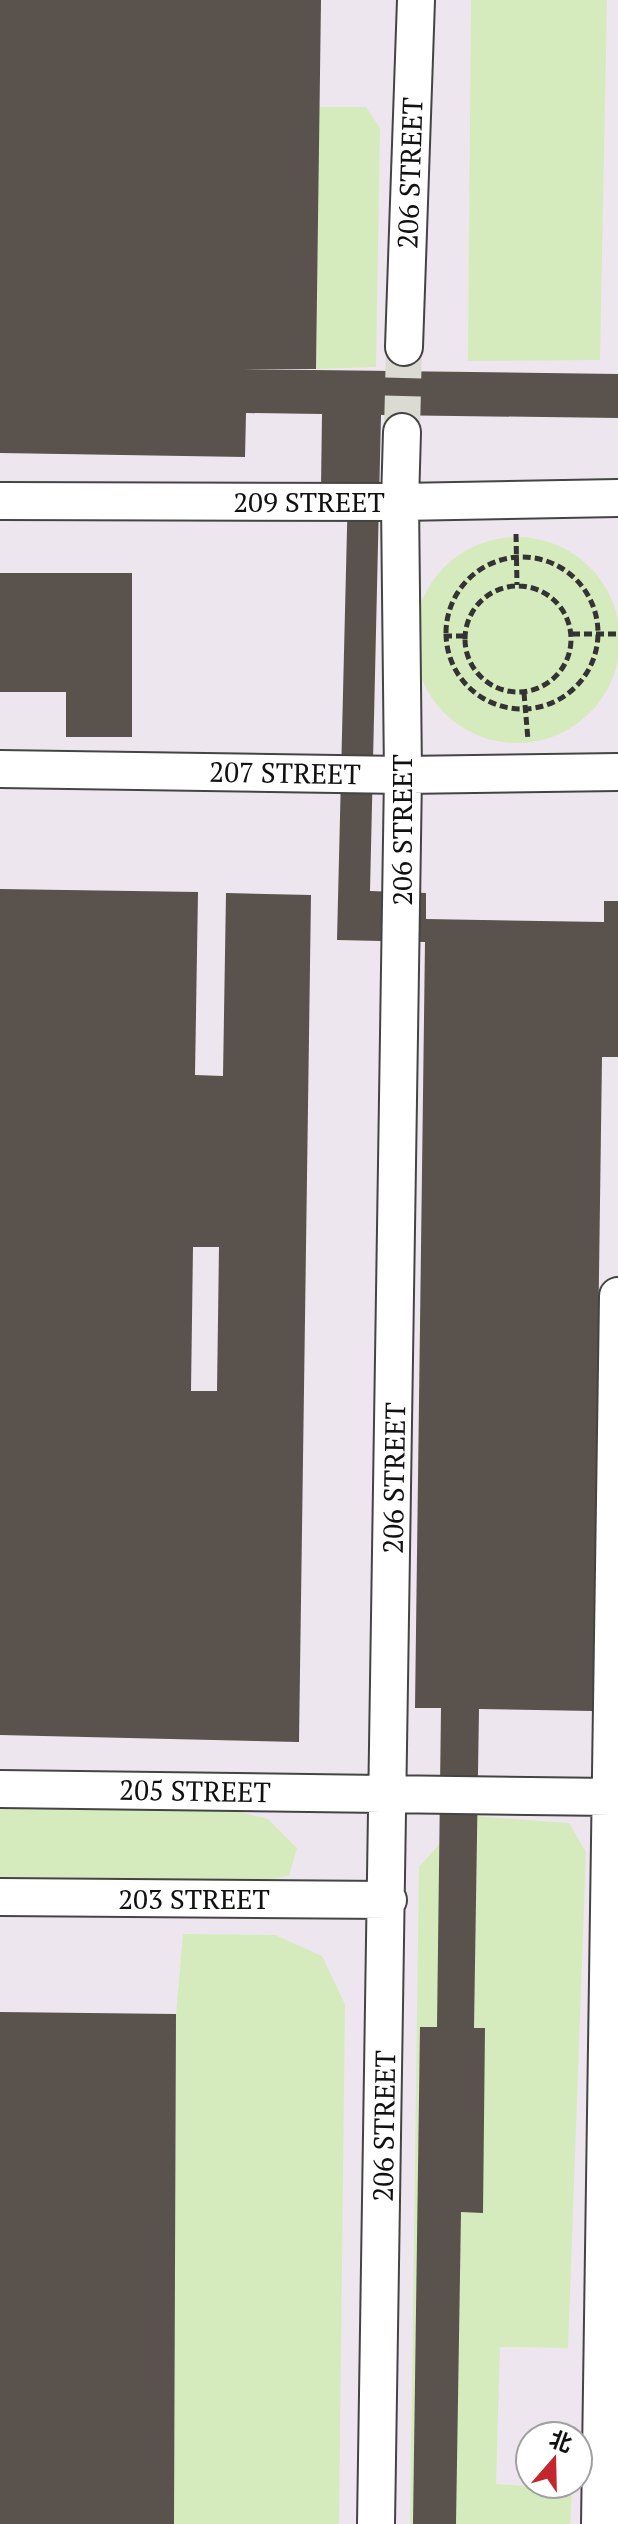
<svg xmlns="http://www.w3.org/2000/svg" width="618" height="2524" viewBox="0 0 618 2524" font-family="'PT Serif','Noto Sans SC',serif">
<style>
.industrial{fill:#eee6ef;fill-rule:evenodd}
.green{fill:#d5ebbd}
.building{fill:#5a524d;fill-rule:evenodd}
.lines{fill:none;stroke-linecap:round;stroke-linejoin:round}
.minor-tunnel{stroke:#dbdad3;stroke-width:36;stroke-dasharray:36 18;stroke-linecap:butt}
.minor-casing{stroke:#444;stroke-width:40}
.path{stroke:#333;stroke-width:5;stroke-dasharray:8 4;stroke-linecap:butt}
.minor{stroke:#fff;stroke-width:36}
.labels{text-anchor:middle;stroke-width:8;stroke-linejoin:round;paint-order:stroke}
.street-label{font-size:28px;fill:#111;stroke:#fff}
</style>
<rect width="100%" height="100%" fill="#fffdf5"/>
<path class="industrial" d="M0,0H618V2524H0ZM530,2436H578V2484H530Z"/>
<path class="green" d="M471,0H607L600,360L468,361Z
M319,107H366L380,128L376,367L316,369Z
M414 640a103 103 0 1 1 206 0a103 103 0 1 1-206 0Z
M0,1801L202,1803L268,1819L297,1848L289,1876L244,1884L0,1882Z
M473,1816L569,1823L586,1852L568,2348L500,2347L496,2484L572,2489L570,2524H410L419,1867L443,1840Z
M183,1934L275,1935L322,1956L345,2004L339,2524H174L176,2014Z"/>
<path class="building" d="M0,0H321L316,369H242L618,374V418L381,415L370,891L426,893V919L604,922V901H618V1057H602L593,1711L479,1709L474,2028H485L483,2213L461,2212L456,2524H413L420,2027H437L441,1708H415L425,942L337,940L348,488L321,487L322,414L246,413L245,457L0,453Z
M0,573H132V737H66V692H0Z
M0,889L198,892L195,1075L223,1076L226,893L311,895L299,1742L0,1735ZM193,1247H219L217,1391H191Z
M0,2012L176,2014L174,2524H0Z"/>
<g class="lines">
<path class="minor-tunnel" d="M402,432L404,347"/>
<defs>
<path id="minor" d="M404,347L416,0
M0,501L400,502L618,498
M0,769L403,775L618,772
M0,1789L611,1797
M0,1897L388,1900
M376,2524L403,775L400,502L402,432
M600,2524L618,1296"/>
</defs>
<use href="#minor" class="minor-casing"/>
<path class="path" d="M516,534L517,585
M446 633a76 76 0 1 1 152 0a76 76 0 1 1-152 0Z
M465 639a53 53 0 1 1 106 0a53 53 0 1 1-106 0Z
M572,634H618
M444,636H463
M524,693L528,740"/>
<use href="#minor" class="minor"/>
</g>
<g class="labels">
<g class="street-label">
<text transform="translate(410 173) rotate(-88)" y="10">206 STREET</text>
<text x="309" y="512">209 STREET</text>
<text transform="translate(285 773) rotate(1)" y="10">207 STREET</text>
<text transform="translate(402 830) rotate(-90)" y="10">206 STREET</text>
<text transform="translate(394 1478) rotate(-89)" y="10">206 STREET</text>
<text transform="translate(195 1791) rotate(1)" y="10">205 STREET</text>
<text x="194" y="1909">203 STREET</text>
<text transform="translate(384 2126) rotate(-89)" y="10">206 STREET</text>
</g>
</g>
<g transform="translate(554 2460) rotate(20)"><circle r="38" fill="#ffffff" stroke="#a0a0a0" stroke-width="2"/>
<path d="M0-6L14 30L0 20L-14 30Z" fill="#c4262e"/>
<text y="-12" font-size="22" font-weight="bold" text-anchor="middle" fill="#111111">北</text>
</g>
</svg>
